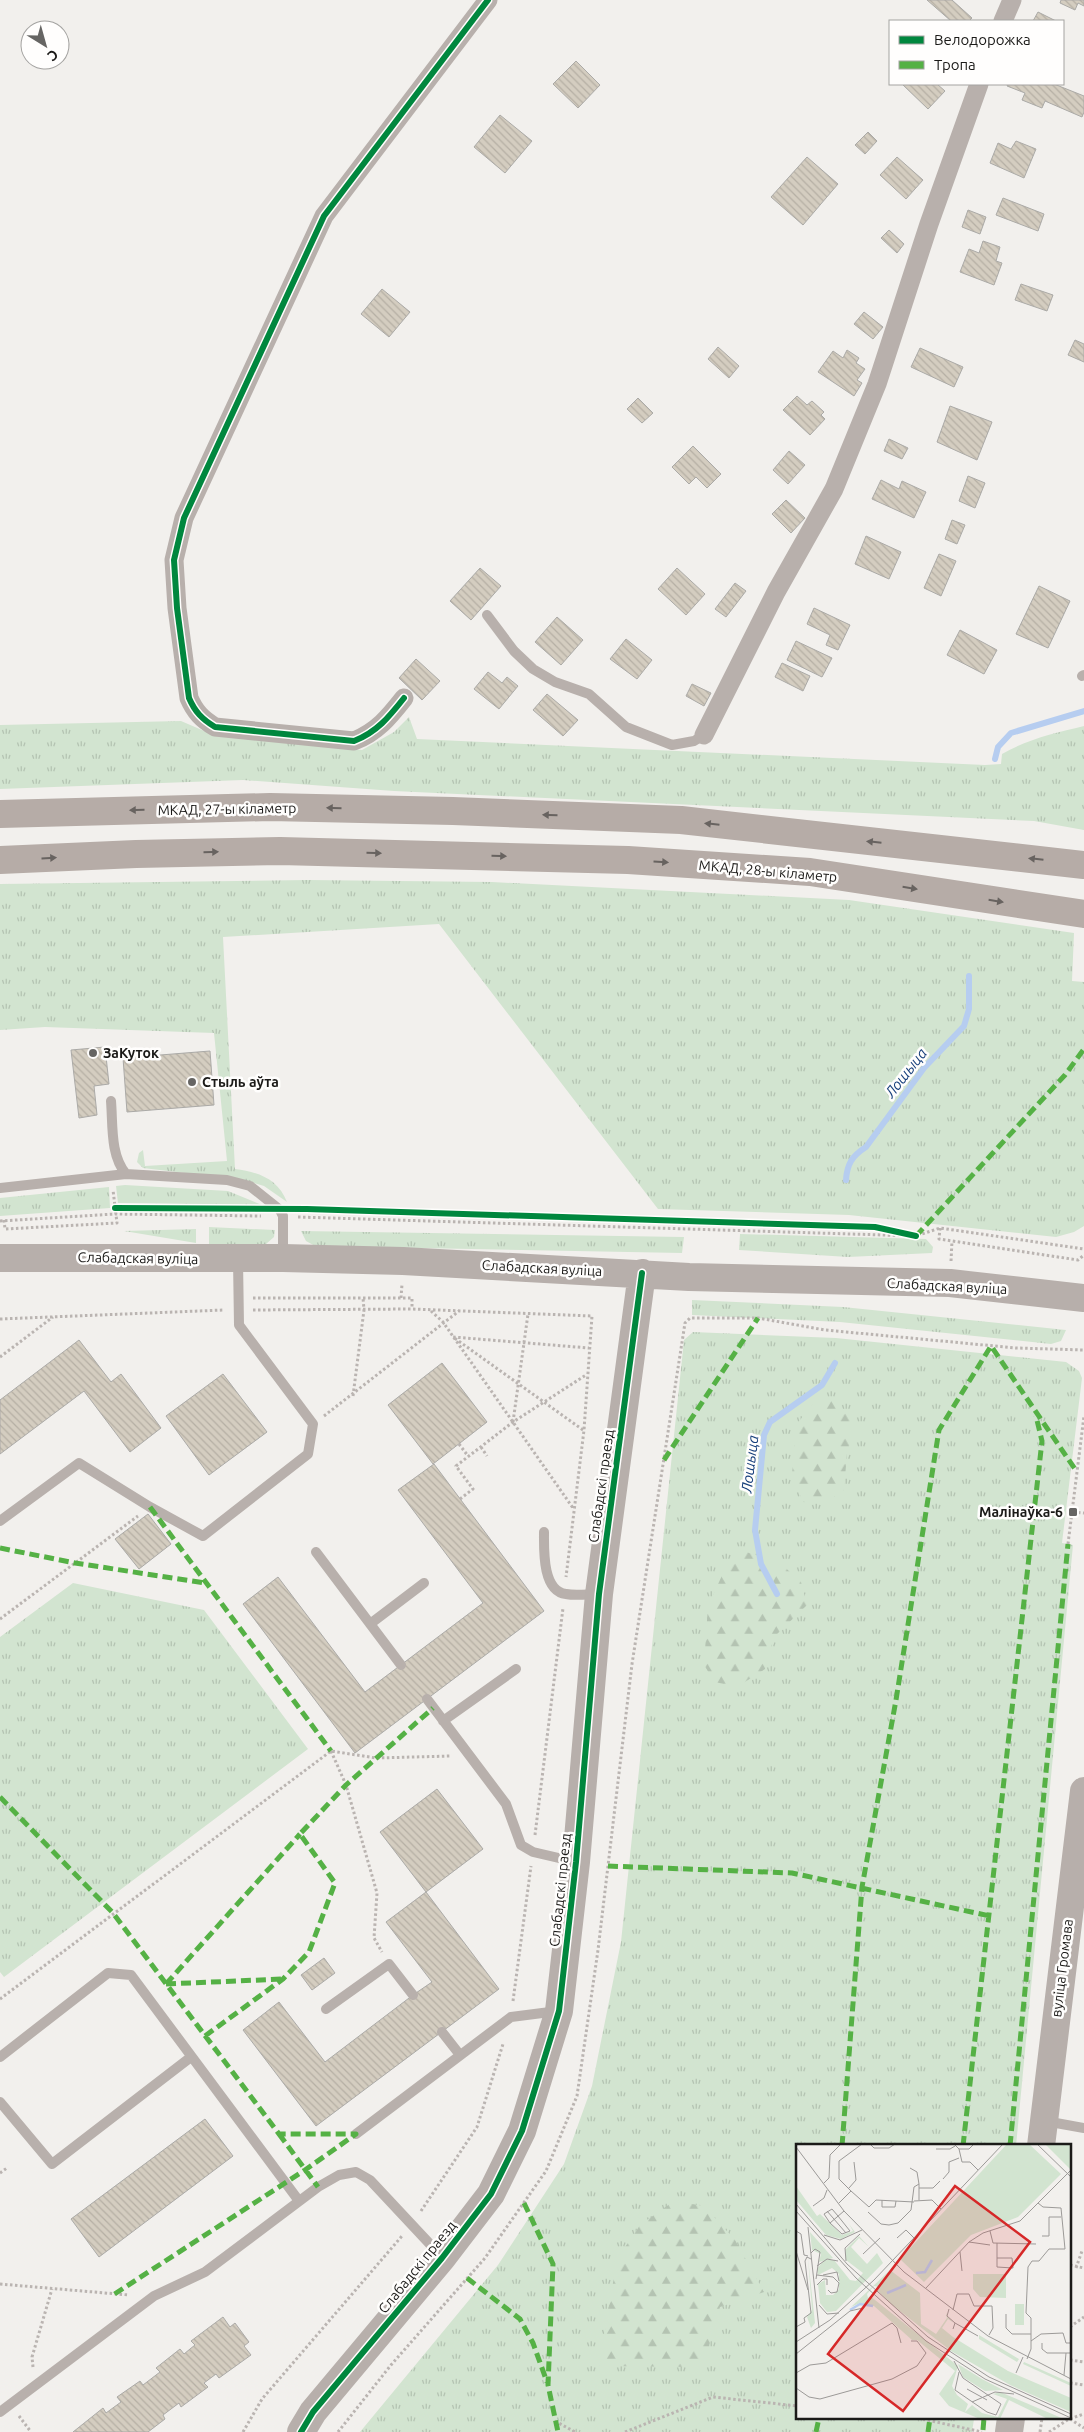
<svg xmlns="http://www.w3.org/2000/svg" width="1084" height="2432" viewBox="0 0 1084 2432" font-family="Ubuntu,sans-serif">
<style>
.grass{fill:url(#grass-tufts)}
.forest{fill:url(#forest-firs)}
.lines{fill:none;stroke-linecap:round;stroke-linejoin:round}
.stream{stroke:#b6cdf0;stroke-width:6}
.building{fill:url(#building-back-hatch);stroke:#abaaa7}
.path{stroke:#bab4b1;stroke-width:3;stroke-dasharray:2.5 2.5;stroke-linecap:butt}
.lane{stroke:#b8b0ac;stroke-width:10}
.street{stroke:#b8b0ac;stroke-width:19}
.secondary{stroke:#b7afab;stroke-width:28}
.highway{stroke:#b6aca7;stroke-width:28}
.quiet{stroke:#55b145;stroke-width:5;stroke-dasharray:10 5;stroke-linecap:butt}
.cycleway-casing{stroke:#fffefd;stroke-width:9}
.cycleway{stroke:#00873e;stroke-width:6}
.oneway{fill:#686360}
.poi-dot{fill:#666563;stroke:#fffefd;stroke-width:2}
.labels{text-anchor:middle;stroke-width:5;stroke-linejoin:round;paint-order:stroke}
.street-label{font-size:14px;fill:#1b1a18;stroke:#fffefd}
.poi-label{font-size:14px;font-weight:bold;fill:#1b1a18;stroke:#fffefd;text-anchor:start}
.water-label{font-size:15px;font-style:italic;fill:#18407c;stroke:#fffefd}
.inset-river{fill:none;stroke:#b6cdf0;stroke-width:2.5}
.inset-road{fill:none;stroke:#9c9a98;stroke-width:1}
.view{fill:#d62828;fill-opacity:0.15;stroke:#d62828;stroke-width:2.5}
.inset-edge{fill:none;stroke:#1b1a18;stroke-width:2.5}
</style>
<defs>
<pattern id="grass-tufts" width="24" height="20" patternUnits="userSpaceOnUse" patternTransform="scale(1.25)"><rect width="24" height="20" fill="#d2e4d0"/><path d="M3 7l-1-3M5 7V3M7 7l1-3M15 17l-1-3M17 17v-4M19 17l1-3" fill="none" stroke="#b4c3b2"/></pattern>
<pattern id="forest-firs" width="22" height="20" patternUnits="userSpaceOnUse" patternTransform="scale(1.25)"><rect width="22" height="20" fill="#d2e4d0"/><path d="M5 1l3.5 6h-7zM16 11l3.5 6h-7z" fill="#b4c3b2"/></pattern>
<pattern id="building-back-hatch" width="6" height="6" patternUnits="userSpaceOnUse" patternTransform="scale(1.25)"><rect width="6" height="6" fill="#d4cdc0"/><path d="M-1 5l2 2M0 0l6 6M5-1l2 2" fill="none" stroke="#b5afa4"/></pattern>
</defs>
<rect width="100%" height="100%" fill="#f2f0ed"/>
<path class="grass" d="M409,717L417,739L985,765L1001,764L1002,754C1028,739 1055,733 1084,726V830L1034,821L394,791L243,780L0,789V725L181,721L216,736L362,750L394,732Z
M308,880L492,882L849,900L1074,933L1072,981L1084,982V1226L1074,1232L1056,1237L849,1215L658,1209L439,924L223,937L235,1169C259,1172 278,1179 287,1202L264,1186L244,1180L143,1168L137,1162L139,1153L143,1150L145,1166L227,1161L214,1033L45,1027L0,1030V884Z
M125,1185L228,1191L262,1205L118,1203L116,1186Z
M109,1187L110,1208L0,1216V1198Z
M209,1227L275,1230L274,1237L266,1244L209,1245Z
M196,1229V1243L124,1231Z
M301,1231L684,1237L682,1253L315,1246L306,1241Z
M740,1234L926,1239L933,1247L932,1253L848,1257L739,1250Z
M692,1300L843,1307L1066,1330L1061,1341L1051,1344L840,1322L692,1315Z
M693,1332L836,1338L1066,1362L1079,1371L1082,1378L1062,1543L1073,1545L1016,2146H798V2418H991V2420L974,2419L972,2432H360L498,2265L564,2164L592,2086L621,1942L684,1340Z
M73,1583L204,1610L308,1749L4,1977L0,1972V1637Z"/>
<path class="forest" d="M817,1399L835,1401L847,1413L854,1431L847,1453L844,1490L823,1504L803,1502L792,1475L796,1425Z
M746,1552L779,1562L801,1582L807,1605L774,1637L765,1669L737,1687L715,1682L704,1665L708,1606L730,1558Z
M674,2201L704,2206L735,2240L764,2292L720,2307L703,2367L599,2366L617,2259L640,2225Z"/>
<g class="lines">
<path class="stream" d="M995,759L998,747L1011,733L1084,711
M846,1180C847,1164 852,1156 866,1147L924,1068L964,1026L969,1009V976
M777,1594L761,1564L755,1530L764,1435L770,1422L822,1385L835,1363"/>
</g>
<path class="building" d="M927,0H952L972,18L969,21H951Z
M1061,0H1084V6L1078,3L1075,10L1060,3Z
M1038,12L1056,21H1033Z
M576,61L600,85L578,108L553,84Z
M902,84H937L945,91L928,109Z
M1008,84H1054L1084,96V112L1082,117L1045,101L1042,108L1022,100L1025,93L1007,86Z
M500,115L532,141L505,173L474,147Z
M868,132L877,141L865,154L855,145Z
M1016,141L1036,149L1024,178L990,163L998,143L1011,149Z
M807,157L838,184L803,225L771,197Z
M897,157L923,180L906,199L880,175Z
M1003,198L1044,214L1038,231L996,215Z
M968,210L986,217L980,234L962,227Z
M889,230L904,244L897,253L881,238Z
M983,241L1000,247L996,261L1002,263L994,285L960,272L969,249L979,253Z
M1021,284L1053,295L1047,311L1015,300Z
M382,289L410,312L389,337L361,314Z
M864,312L883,327L873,339L854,324Z
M1075,340L1084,344V362L1068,355Z
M718,347L739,366L729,378L708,359Z
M920,348L963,367L954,387L911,367Z
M847,350L859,358L856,363L865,369L857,380L862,383L854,396L818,372L833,351L843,358Z
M797,396L807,405L812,401L824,412L821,415L825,419L810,435L783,410Z
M638,398L653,413L642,423L627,409Z
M950,406L992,422L977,460L937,442Z
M889,439L908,448L902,459L884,451Z
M693,446L721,474L707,488L696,477L689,484L672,467Z
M789,451L805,465L788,484L773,470Z
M968,476L985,483L975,508L959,501Z
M881,480L899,489L902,481L926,492L914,518L872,499Z
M786,500L805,518L791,533L772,514Z
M952,520L965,525L957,544L945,539Z
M866,536L901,552L889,579L855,564Z
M939,554L956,561L941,596L924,588Z
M480,568L501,586L471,620L450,601Z
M677,568L705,594L686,615L658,589Z
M735,583L746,591L726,617L715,609Z
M1039,586L1070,601L1048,648L1016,634Z
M814,608L850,625L838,650L826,645L830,635L807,624Z
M557,617L583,640L561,665L535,642Z
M960,630L997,650L984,674L947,655Z
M626,639L652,660L637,679L610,659Z
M796,641L832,658L822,677L787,660Z
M416,659L440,681L422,700L399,678Z
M782,663L810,676L803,691L775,677Z
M488,672L502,683L507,677L518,686L499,709L474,689Z
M692,684L711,693L704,706L686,696Z
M547,694L578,720L563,736L533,710Z
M105,1047L109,1084L94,1086L97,1115L79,1118L71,1050Z
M210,1051L214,1105L127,1112L123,1058Z
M79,1340L111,1382L121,1374L161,1428L130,1452L84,1391L0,1454V1400Z
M442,1363L487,1422L433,1464L388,1405Z
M223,1374L267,1432L209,1475L166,1416Z
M434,1464L544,1611L355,1753L243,1604L278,1577L365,1692L483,1603L398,1490Z
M148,1514L171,1544L139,1569L115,1539Z
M437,1789L483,1849L426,1892L380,1832Z
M426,1892L499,1989L316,2126L243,2030L279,2002L325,2062L413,1995L432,1982L386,1922Z
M324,1958L335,1973L312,1990L301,1975Z
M205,2119L233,2156L99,2257L71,2219Z
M223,2317L230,2327L235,2323L249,2342L244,2346L251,2355L219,2378L216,2374L204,2383L208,2387L181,2407L179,2403L163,2415L165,2419L148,2432H73L103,2408L106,2413L121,2402L117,2397L140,2381L143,2385L160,2372L156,2368L180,2349L184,2354L190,2349L195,2345L191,2341Z"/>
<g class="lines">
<path class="path" d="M298,1217L916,1236L940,1228L1084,1249
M4,1220L5,1229L117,1223L113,1190
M0,1221L115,1214L261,1216
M940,1228L939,1239L1078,1260L1084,1255
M951,1261L952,1241
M253,1298H412V1309
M401,1298L402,1284
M253,1310L412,1309L592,1316L584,1430L566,1577
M431,1311L443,1322L573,1508
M0,1319L224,1310
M0,1357L53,1317
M353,1396L364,1310L363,1298
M324,1416L459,1311
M513,1422L528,1314
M583,1430L453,1337L589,1348
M459,1444L468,1456
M481,1447L487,1456
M460,1499L473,1489L456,1466L513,1422L586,1375
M1073,1512L1084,1513
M1068,1544L1084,1416
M0,1619L138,1516
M331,1751L346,1785L377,1893L374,1938L382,1952
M535,1835L563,1608
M0,1999L331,1751L376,1758L451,1756
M513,2001L531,1866
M0,2173L7,2168
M421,2211L477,2127L503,2044
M1070,2265L1084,2268
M1076,2268L1082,2251
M0,2284L129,2295
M1070,2327L1084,2317
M1070,2360L1084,2362
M33,2367L32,2357L52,2289
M1070,2383L1084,2385
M19,2416L31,2432
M918,2418L982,2432
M1070,2419L1084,2428
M555,2421L575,2432
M243,2432L262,2399L402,2236
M338,2432L391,2365L485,2258L546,2171L577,2096L598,1950L632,1664L685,1323L690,1318H758L825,1330L1016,1348L1084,1350
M625,2432L713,2397L798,2406
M1040,2432L1042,2418
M1049,2432L1069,2419L1084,2414"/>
<path class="lane" d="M487,615L514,651L533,669L555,682L589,694L626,727L672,745L694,741L704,735
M1082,676L1084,675
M111,1101C113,1125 110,1155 126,1174L227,1180L250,1186L280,1210L283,1216V1257
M0,1188L126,1174
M0,1521L79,1463L150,1507L203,1536L308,1454L313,1424L239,1325L238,1260
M544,1532C544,1549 542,1591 566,1594C576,1596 588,1594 598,1594
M316,1552L401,1665
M370,1624L424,1583
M427,1699L506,1804L521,1845L533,1852L576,1862
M443,1721L516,1669
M326,2009L389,1964L413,1995
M442,2032L460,2055
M0,2057L108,1973L131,1975L299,2201
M0,2102L52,2164L191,2057
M1045,2121L1084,2128
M356,2134L511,2017L558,2011
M0,2412L154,2296L205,2272L318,2187L339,2175L356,2172L370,2180L442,2257"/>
<path class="street" d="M1003,21L1012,0
M404,698C389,717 377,732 354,741L215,727C202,719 195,712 189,698L177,608L174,560L184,518L324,216L488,0
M704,735L776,592L834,489L877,384L929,224L979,84"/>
<path class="secondary" d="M0,1258H283L403,1261L689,1277L950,1283L1084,1298
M1041,2146L1084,1791
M301,2432L313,2412L442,2258L491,2194L522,2131L559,2011L576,1862L599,1594L642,1273
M1009,2432L1011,2418"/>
<path class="highway" d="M0,814L270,807L453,811L681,820L1084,865
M0,860L136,854L280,851L628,860L810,872L1084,914"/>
<path class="quiet" d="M916,1236L1065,1075L1084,1049
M664,1460L758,1318
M150,1507L331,1751
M0,1548L75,1563L205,1583
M0,1797L113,1913L279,2134H356L305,2170L113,2295
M608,1866L792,1873L990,1916
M166,1984L300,1834
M166,1984L283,1979
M205,2036L283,1979L309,1952L335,1883L300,1834L346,1785L433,1708
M279,2134L318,2187
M842,2146L862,1887L896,1700L939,1430L991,1346L1077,1472
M963,2146L1042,1441L1036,1416
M1010,2146L1068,1544
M524,2203L553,2264L548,2385L558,2432
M467,2278L520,2319L533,2343L547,2382
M983,2430L984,2418
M816,2432L819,2418
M928,2432L930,2418"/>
<defs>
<path id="cycleway" d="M404,698C389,717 377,732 354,741L215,727C202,719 195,712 189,698L177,608L174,560L184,518L324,216L488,0
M115,1208L307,1209L875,1227L916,1236
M301,2432L313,2412L442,2258L491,2194L522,2131L559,2011L576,1862L599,1594L642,1273"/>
</defs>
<use href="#cycleway" class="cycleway-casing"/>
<use href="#cycleway" class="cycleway"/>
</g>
<defs><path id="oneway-solid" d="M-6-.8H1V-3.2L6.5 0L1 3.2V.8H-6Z" transform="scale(1.25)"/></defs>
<g class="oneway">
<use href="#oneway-solid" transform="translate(334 808) rotate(-179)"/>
<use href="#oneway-solid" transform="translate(137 810) rotate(179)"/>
<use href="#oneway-solid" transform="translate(550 815) rotate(-178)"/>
<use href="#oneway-solid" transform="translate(712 824) rotate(-174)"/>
<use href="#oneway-solid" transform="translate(874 842) rotate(-174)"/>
<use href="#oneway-solid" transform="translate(211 852) rotate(-1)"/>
<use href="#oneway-solid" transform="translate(374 853) rotate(1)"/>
<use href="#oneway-solid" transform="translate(499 856) rotate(2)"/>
<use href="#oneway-solid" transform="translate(49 858) rotate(-3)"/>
<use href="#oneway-solid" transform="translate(1036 859) rotate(-174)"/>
<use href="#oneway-solid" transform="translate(661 862) rotate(4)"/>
<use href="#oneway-solid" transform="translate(910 888) rotate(9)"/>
<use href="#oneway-solid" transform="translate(996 901) rotate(9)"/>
</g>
<g class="poi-dot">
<circle cx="93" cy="1053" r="5"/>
<circle cx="192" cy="1082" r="5"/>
<rect x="1068" y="1507" width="10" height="10" rx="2.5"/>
</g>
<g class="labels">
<g class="street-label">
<text transform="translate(227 809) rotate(-1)" y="5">МКАД, 27-ы кіламетр</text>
<text transform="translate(768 871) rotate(5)" y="5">МКАД, 28-ы кіламетр</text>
<text transform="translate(138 1258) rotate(1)" y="5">Слабадская вуліца</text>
<text transform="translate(542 1268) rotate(3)" y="5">Слабадская вуліца</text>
<text transform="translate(947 1286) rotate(3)" y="5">Слабадская вуліца</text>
<text transform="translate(601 1486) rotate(-82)" y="5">Слабадскі праезд</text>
<text transform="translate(560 1890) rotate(-84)" y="5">Слабадскі праезд</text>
<text transform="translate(1062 1968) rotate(-83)" y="5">вуліца Громава</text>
<text transform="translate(417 2267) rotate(-51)" y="5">Слабадскі праезд</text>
</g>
<g class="poi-label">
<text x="103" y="1058">ЗаКуток</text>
<text x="202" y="1087">Стыль аўта</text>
<text x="1063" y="1517" text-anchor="end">Малінаўка-6</text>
</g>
<g class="water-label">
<text transform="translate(906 1073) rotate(-52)" y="5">Лошыца</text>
<text transform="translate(750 1464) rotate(-83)" y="5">Лошыца</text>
</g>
</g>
<g transform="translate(796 2144)">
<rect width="275" height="275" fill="#f2f0ed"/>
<path d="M211,0H233L265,30L222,73L175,91L128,138L104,115ZM0,42L21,72L24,70L46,91L57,87L53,80L59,88L45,95L30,91L0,56ZM14,88L37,114L23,118L25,110L16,106ZM63,92L73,103L63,94L55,103L71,120L81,109L87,119L40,167L31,168L24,159L22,140L29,136L30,151H37L43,145V130L36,124L22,131L21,125L28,116H38L54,136L60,137L67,129L50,116L49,106ZM12,114L19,179L15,184L11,173L16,166ZM94,126L124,149L125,180L140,190L151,174L150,171V169L151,172L158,179L152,175L146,184L157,193L212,227L275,254V268L214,241L155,207L95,160L81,146L84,143L78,142L71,150L72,154L74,152L162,222L156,242L161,251L172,260L169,268L176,261L186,269L202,273L211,255L197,250L204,248L268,275H252L213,256L204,275H184L153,262L143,250L159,227L121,196H116L78,162L64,159L55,163ZM177,130H210V154L184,153L177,145ZM183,191L223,215L221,218L183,195ZM228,218L275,239V242L227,220ZM162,220L186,235L207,246L189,247L167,233Z" fill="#d2e4d0"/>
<path d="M182,66L189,72L175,79L174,68Z" fill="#d2e4d0"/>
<path d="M249,0H275V25H274Z" fill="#d2e4d0"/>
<path d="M219,160H228V181H219Z" fill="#d2e4d0"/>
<path class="inset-river" d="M120,129L129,128L136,116M91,149L110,141M54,166L64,160L77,162"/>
<path class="inset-road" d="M74,0L78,4H93L99,0M158,0L163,5H173L178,0M241,0L275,33M0,3L48,67L108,128L192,192L275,235M140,5H154L159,2M163,5L166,18H174L182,26M147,35L153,28V18L163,14M28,39L33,34L34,11L45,0M123,40V56M53,44L60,36L58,18M123,44H137L144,37M55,47L73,63L80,56L118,58M86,56V63H99L100,57M118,57L136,56L145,65M43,59L55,47L43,35V17L66,0M0,60L51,120L132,193L193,233L275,270M17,62L28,54L31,46M36,65L42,72L54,87L46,90L34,79L28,70ZM0,67L60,134L130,197L189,235L275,274M31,67L50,89M72,68L85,80L93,81L102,79L115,66L118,43L123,40L121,28L114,24M34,79L48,67M12,83L23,184M0,87L5,90L8,111L12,112M194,87L197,99L240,100M28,91L44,96L66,86M246,92H253V73H265M101,94L110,86L118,94M173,98L194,101M0,107L12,146M164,108L166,127M15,109L19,105L24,108L20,135M67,110L84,94M201,114H216L217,124L201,123V99M50,117L49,104L64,90M21,122L31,115L42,117M21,131L37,133L43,139L41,148L35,149L32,146M27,131L41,128L43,137M21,141L27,135H31V141M130,144L173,98L187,89L224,77L275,26M23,161L31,170L43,169M153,165L151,172L159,179L157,185M157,166L161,150H173L178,162H196L197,184L193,191M210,170V184L216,190H235M159,179L182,192M0,183L9,178L8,174L15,169L9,117L11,113L15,115M235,197L245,190L267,189L270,199H275M0,198L34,176L78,136L207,0M246,199V205L251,209H275M0,210L54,167L67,164M231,215L235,205V174L230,169L232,123L236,117H243L253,105H269L265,64L247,63L242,59M158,217L167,234L205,260L200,271L191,268L159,246M0,229L14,221L30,219L96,179L101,184L105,199M220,229L227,213M268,231L270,209M0,244L13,253L24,255L96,235L121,222L130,209L121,197H115M171,245L191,256M159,246L163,228M176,258L199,248L218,250"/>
<path class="view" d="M159,42L234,98L107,267L32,210Z"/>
<rect width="275" height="275" class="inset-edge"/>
</g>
<rect x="889" y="20" width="175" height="65" fill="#fffefd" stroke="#a4a3a1"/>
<rect x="899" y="36" width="25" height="8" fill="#00873e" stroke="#a4a3a1"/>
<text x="934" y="45" font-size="15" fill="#1b1a18">Велодорожка</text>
<rect x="899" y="61" width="25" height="8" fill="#55b145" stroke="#a4a3a1"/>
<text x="934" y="70" font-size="15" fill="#1b1a18">Тропа</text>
<g transform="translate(45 45) rotate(143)"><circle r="24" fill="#fffefd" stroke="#a4a3a1"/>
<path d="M0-4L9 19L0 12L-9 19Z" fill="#666563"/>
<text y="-8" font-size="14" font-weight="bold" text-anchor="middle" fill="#1b1a18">С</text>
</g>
</svg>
